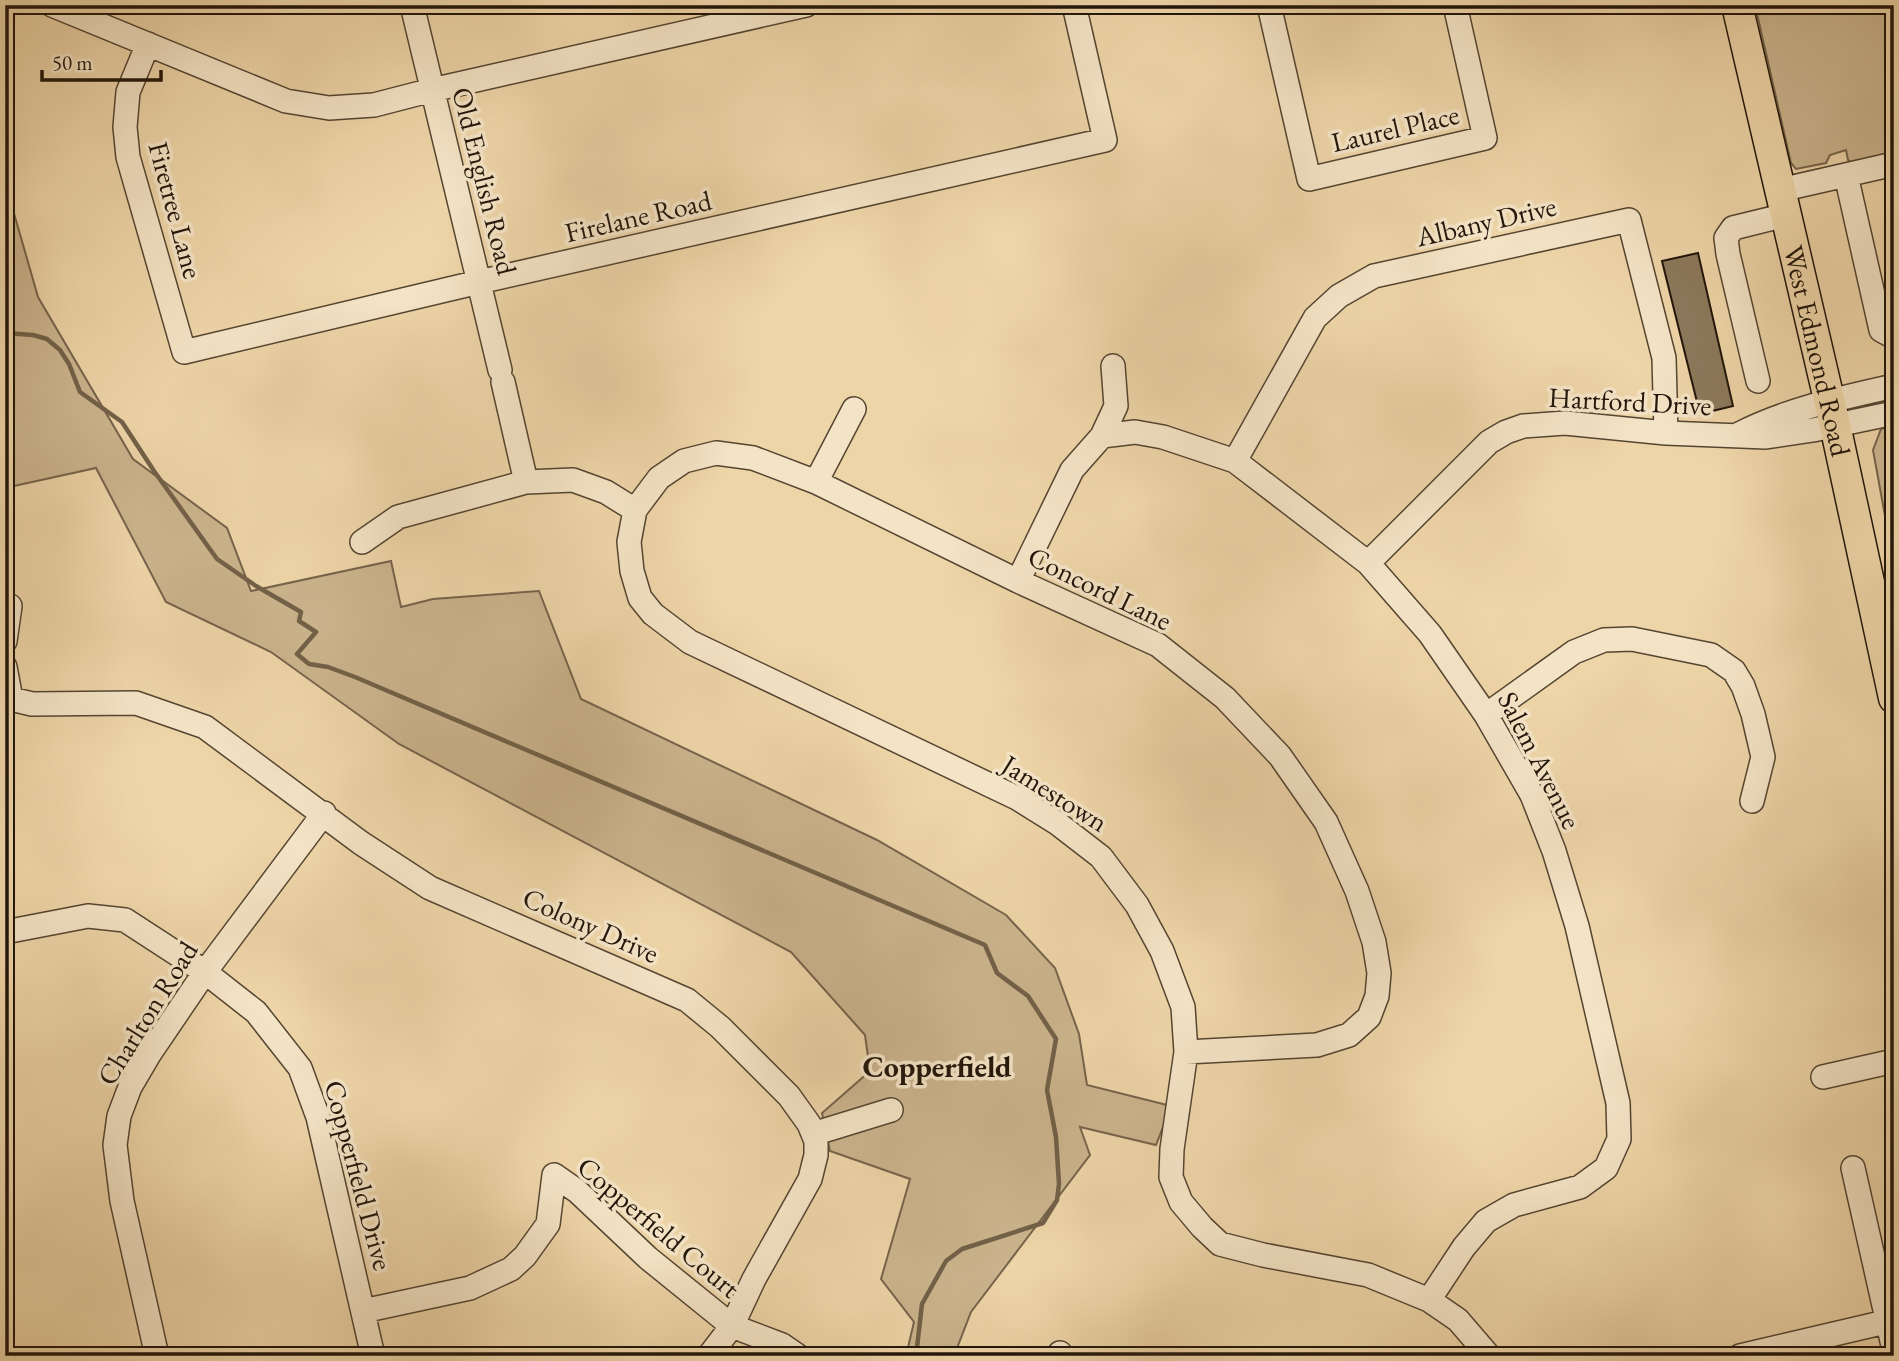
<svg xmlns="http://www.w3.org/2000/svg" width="1899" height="1361" font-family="'EB Garamond',serif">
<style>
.green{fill:#cbb48d;stroke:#76644c;stroke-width:2}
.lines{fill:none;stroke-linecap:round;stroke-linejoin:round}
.stream{stroke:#726148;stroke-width:4.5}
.building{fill:#8c795c;stroke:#21150a;stroke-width:2}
.minor-casing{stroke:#544532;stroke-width:26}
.major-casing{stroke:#21150a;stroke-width:33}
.minor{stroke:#f4e4c6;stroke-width:23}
.major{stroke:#eed5a8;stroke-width:30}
.labels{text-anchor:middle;stroke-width:7;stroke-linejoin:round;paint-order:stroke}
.street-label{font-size:28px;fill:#21150a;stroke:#f4e4c6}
.neighbourhood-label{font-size:30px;font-weight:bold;fill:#21150a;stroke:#f4e4c6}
</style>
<rect width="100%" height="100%" fill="#eed5a8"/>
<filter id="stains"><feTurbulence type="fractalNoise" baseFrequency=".00286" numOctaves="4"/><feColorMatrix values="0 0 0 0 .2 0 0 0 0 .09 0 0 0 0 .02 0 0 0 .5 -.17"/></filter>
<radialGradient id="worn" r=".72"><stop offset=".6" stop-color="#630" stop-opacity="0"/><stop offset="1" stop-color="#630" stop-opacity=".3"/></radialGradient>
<!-- green -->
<path class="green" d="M1755,5H1894V156L1854,165L1848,160L1846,150L1830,155L1826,163L1796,169L1791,163Z
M5,182L38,297L133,459L227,528L251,591L391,561L401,607L433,599L539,591L581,699L877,840L1006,915L1055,968L1079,1034L1087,1085L1171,1106L1156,1145L1080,1127L1090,1155L971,1312L954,1356H906L914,1322L881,1279L910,1179L830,1151L822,1113L870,1071L865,1035L791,952L399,744L271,652L166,602L96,468L5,488Z
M1894,425V585L1887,527L1873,450L1881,429Z"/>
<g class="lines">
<!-- stream -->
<path class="stream" d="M5,333L33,335L47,339L60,350L69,364L80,392L122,422L154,471L217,559L256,586L301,612L299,621L316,632L297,654L309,664L328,667L355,677L985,945L997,973L1028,996L1056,1039L1047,1090L1056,1137L1059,1184L1057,1200L1043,1223L962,1249L946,1261L922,1304L916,1356"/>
</g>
<!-- building -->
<path class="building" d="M1698,253L1733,406L1700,414L1662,261Z"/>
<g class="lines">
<defs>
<path id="minor" d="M52,5L286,101L329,108L374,105L432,90L806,5
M412,5L500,370
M1269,5L1309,179L1485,138L1455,5
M148,44L128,92L125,127L128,157L184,352L479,282L1105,140L1074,5
M1846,175L1881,330L1894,337
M1780,190L1894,164
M1758,381L1728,254L1726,238L1733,228L1786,215
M503,382L526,482
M1739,434C1788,409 1841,398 1894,386
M1102,436L1135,432L1163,437L1235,461L1368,563L1430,634L1486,715L1532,795L1554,851L1577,926L1618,1103L1619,1139L1606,1168L1580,1187L1514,1205L1486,1221L1464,1247L1429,1300
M1235,461L1315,318L1339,296L1374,276L1629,220L1664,358L1666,433
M816,482L854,409
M362,542L398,517L526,482L573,480L606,492L635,510
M1368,563L1489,442L1506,432L1523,426L1565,423L1666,433L1766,437L1813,430L1894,413
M1018,581L1072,470L1102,436L1116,406L1113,366
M5,641L10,606
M5,667L11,699L32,704L136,703L205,727L361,843L430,888L687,1000L720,1027L789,1096L809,1124L816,1141V1155L810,1179L754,1279L732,1326L709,1356
M1486,715L1574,652L1604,640L1632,639L1711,655L1734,671L1743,686L1753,714L1763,757L1752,801
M5,932L88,916L125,920L205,972L256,1012L300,1068L318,1117L373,1356
M1186,1052L1317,1045L1349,1035L1369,1017L1377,996L1379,973L1374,942L1357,891L1326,822L1280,756L1225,698L1158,645L1018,581L816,482L753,458L716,453L684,461L659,478L635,510L629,542L632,571L640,598L653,614L690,642L1017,798L1057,823L1101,857L1137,905L1162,951L1183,1007L1186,1052L1172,1149L1171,1177L1181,1202L1202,1227L1220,1244L1263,1255L1368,1275L1429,1300L1458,1320L1489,1356
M1823,1077L1894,1061
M813,1134L891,1110
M1853,1168L1894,1350
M363,1311L470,1288L511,1269L525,1256L548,1224L554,1175L577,1191L648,1258L732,1326L782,1345L798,1356
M157,1356L122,1201L115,1145L119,1116L130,1087L150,1053L205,972L324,813
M1059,1356L1060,1353
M1740,1356L1894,1320"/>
<g id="major">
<path id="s1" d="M1737,5L1835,425L1894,698"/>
</g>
</defs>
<!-- minor casing -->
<use href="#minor" class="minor-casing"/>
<!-- major casing -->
<use href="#major" class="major-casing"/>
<!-- minor -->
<use href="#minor" class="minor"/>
<!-- major -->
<use href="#major" class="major"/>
</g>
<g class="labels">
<!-- street labels -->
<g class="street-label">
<text transform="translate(1395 128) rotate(-13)" y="10">Laurel Place</text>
<text transform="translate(485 181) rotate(76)" y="10">Old English Road</text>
<text transform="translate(176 210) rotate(75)" y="10">Firetree Lane</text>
<text transform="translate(638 216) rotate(-13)" y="10">Firelane Road</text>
<text transform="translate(1486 221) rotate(-13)" y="10">Albany Drive</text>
<text dy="10" stroke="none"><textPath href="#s1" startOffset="355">West Edmond Road</textPath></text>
<text transform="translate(1630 401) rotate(3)" y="10">Hartford Drive</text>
<text transform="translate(1100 588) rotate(26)" y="10">Concord Lane</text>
<text transform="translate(1540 760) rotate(63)" y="10">Salem Avenue</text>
<text transform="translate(1055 793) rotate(32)" y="10">Jamestown</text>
<text transform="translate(591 925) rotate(24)" y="10">Colony Drive</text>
<text transform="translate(147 1013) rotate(-58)" y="10">Charlton Road</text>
<text transform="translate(359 1175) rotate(75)" y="10">Copperfield Drive</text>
<text transform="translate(659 1227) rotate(40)" y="10">Copperfield Court</text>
</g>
<!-- neighbourhood labels -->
<g class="neighbourhood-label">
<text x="937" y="1077">Copperfield</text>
</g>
</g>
<!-- margin -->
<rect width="1899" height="1361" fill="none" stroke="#eed5a8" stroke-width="28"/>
<rect x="7" y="7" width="1885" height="1347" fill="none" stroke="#21150a" stroke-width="3.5"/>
<rect x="14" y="14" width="1871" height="1333" fill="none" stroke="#21150a" stroke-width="2"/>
<!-- scale -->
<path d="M42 70v10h119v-10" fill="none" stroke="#21150a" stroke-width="3.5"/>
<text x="52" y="70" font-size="21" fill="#21150a" stroke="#f4e4c6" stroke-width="5" paint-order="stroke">50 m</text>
<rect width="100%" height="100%" filter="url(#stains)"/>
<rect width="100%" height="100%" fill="url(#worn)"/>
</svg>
